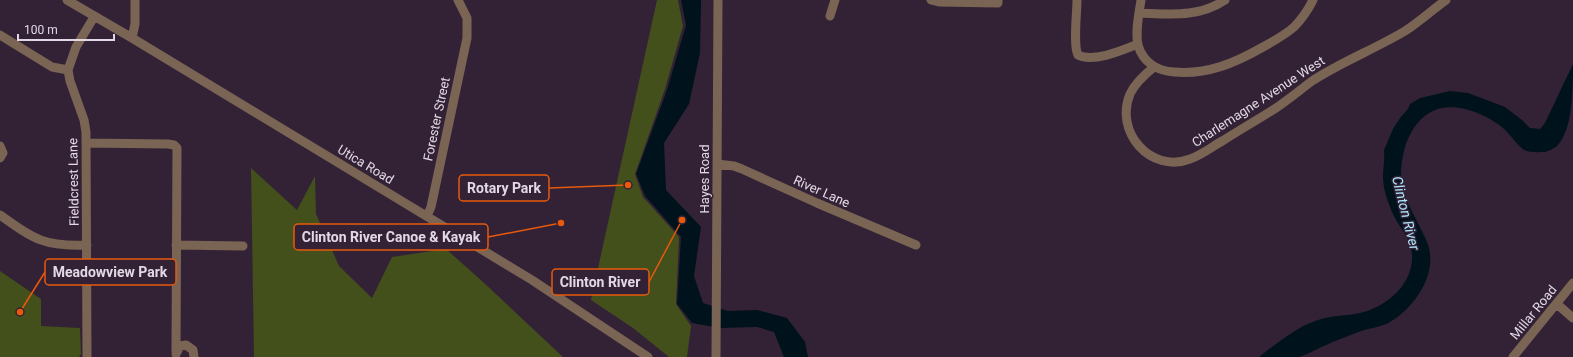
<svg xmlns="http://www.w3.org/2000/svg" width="1573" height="357" font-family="Roboto,sans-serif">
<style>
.green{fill:#43501b}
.water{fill:#00121b}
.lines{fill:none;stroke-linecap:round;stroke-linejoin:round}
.minor{stroke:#7a6454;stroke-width:9}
.labels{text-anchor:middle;stroke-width:3;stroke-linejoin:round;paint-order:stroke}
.street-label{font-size:13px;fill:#e3d8e5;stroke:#332236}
.water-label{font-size:14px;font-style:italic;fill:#ace7ff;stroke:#332236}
.leader{fill:none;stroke:#e8590c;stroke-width:1.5}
.callout-dot{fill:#e8590c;stroke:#332236;stroke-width:1.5}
.callout{fill:#332236;stroke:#e8590c;stroke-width:1.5}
.callout-label{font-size:14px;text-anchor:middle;font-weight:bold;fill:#e3d8e5}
</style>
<rect width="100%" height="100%" fill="#332236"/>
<!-- green -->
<path class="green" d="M657,0H678L683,26L665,89L635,174L643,197L679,237L676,304L691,326L687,357H669L633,328L591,300Z
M251,168L297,210L315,176L316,214L339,266L372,298L392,257L446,249L482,281L563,357H254Z
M0,271L41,299V326L80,328L81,354L79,357H0Z"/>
<!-- water -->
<path class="water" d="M681,0H701L700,53L689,104L664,143L666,190L701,227L694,276L703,303L728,311L757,310L787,318L805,342L808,357H784L774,332L757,327L720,328L692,323L677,304L681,237L645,196L636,174L667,90L686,25Z
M1573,64C1573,88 1573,132 1556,147C1552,149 1549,151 1545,152C1539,152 1530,153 1524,150C1516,144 1510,134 1503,128C1485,113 1451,99 1429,113C1417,120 1409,134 1405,147C1396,181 1403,195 1419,225C1422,232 1427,240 1429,248C1436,276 1414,308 1390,322C1382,327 1370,328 1361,331C1349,336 1336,340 1324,346C1316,349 1307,355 1299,357C1288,357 1271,357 1259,357C1276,344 1298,326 1318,320C1332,315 1347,316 1360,313C1388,306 1414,283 1412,254C1411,238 1398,226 1392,212C1388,202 1383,189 1383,177C1383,168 1385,159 1384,150L1393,129L1400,118L1408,109L1410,104L1420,98L1450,91L1468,93L1505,107L1522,120L1530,128L1540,129L1545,123Z"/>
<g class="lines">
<!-- minor -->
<path class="minor" d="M67,0L132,38L532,280L648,357
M931,0L939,2L998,3V0
M1077,0C1077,12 1073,46 1078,55C1093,63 1123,50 1138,44
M1141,0C1139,14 1135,31 1138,45C1143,63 1158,71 1174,72C1207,75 1235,63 1263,47C1274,41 1285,35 1294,27C1302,19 1308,10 1313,0
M1139,13C1170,14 1198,18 1225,0
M830,16L835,0
M0,35L52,67L68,70
M132,38L135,24V0
M1154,67C1144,75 1135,83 1130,94C1114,132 1151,174 1190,159C1202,155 1213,146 1224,140C1241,129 1259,119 1276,108C1288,100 1300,90 1312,81C1341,62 1375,49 1405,31C1419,22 1432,10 1446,0
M86,143L168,144L174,145L177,148L176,351
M0,146L3,153L0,158
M717,164L734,166L742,169L817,203L916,245
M0,215C34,239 44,247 87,245
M427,216L431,207L467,38V18L458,0
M176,245L243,246
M1557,304L1573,318
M176,354L180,346L186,345L193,350L194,357
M87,357L86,132L84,120L70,81L68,70L76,47L94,17
M716,357L718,0
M1513,357L1573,283"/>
</g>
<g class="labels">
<!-- street labels -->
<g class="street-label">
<text transform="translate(1258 101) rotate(-33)" y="5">Charlemagne Avenue West</text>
<text transform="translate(436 119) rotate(-78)" y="5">Forester Street</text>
<text transform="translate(366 164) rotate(31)" y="5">Utica Road</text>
<text transform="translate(704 179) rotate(-90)" y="5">Hayes Road</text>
<text transform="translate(73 182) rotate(-91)" y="5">Fieldcrest Lane</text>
<text transform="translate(822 191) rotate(24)" y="5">River Lane</text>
<text transform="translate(1533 312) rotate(-51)" y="5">Millar Road</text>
</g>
<!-- water labels -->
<g class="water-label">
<text transform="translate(1406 213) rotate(76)" y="5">Clinton River</text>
</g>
</g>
<!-- callouts -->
<path class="leader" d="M628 185L549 188M561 223L488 237M20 312L45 272M682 220L649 282"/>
<g class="callout-dot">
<circle cx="628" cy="185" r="4"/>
<circle cx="561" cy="223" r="4"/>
<circle cx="20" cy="312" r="4"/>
<circle cx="682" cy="220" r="4"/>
</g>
<g class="callout">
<rect x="459" y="175" width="90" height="26" rx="4"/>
<rect x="294" y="224" width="194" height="26" rx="4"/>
<rect x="45" y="259" width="131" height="26" rx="4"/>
<rect x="552" y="269" width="97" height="26" rx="4"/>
</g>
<g class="callout-label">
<text x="504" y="193">Rotary Park</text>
<text x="391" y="242">Clinton River Canoe &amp; Kayak</text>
<text x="110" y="277">Meadowview Park</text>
<text x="600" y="287">Clinton River</text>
</g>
<!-- scale -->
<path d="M18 34v6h96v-6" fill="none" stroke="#e3d8e5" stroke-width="2"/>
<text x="24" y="34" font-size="12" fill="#e3d8e5" stroke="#332236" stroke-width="3" paint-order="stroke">100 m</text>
</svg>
